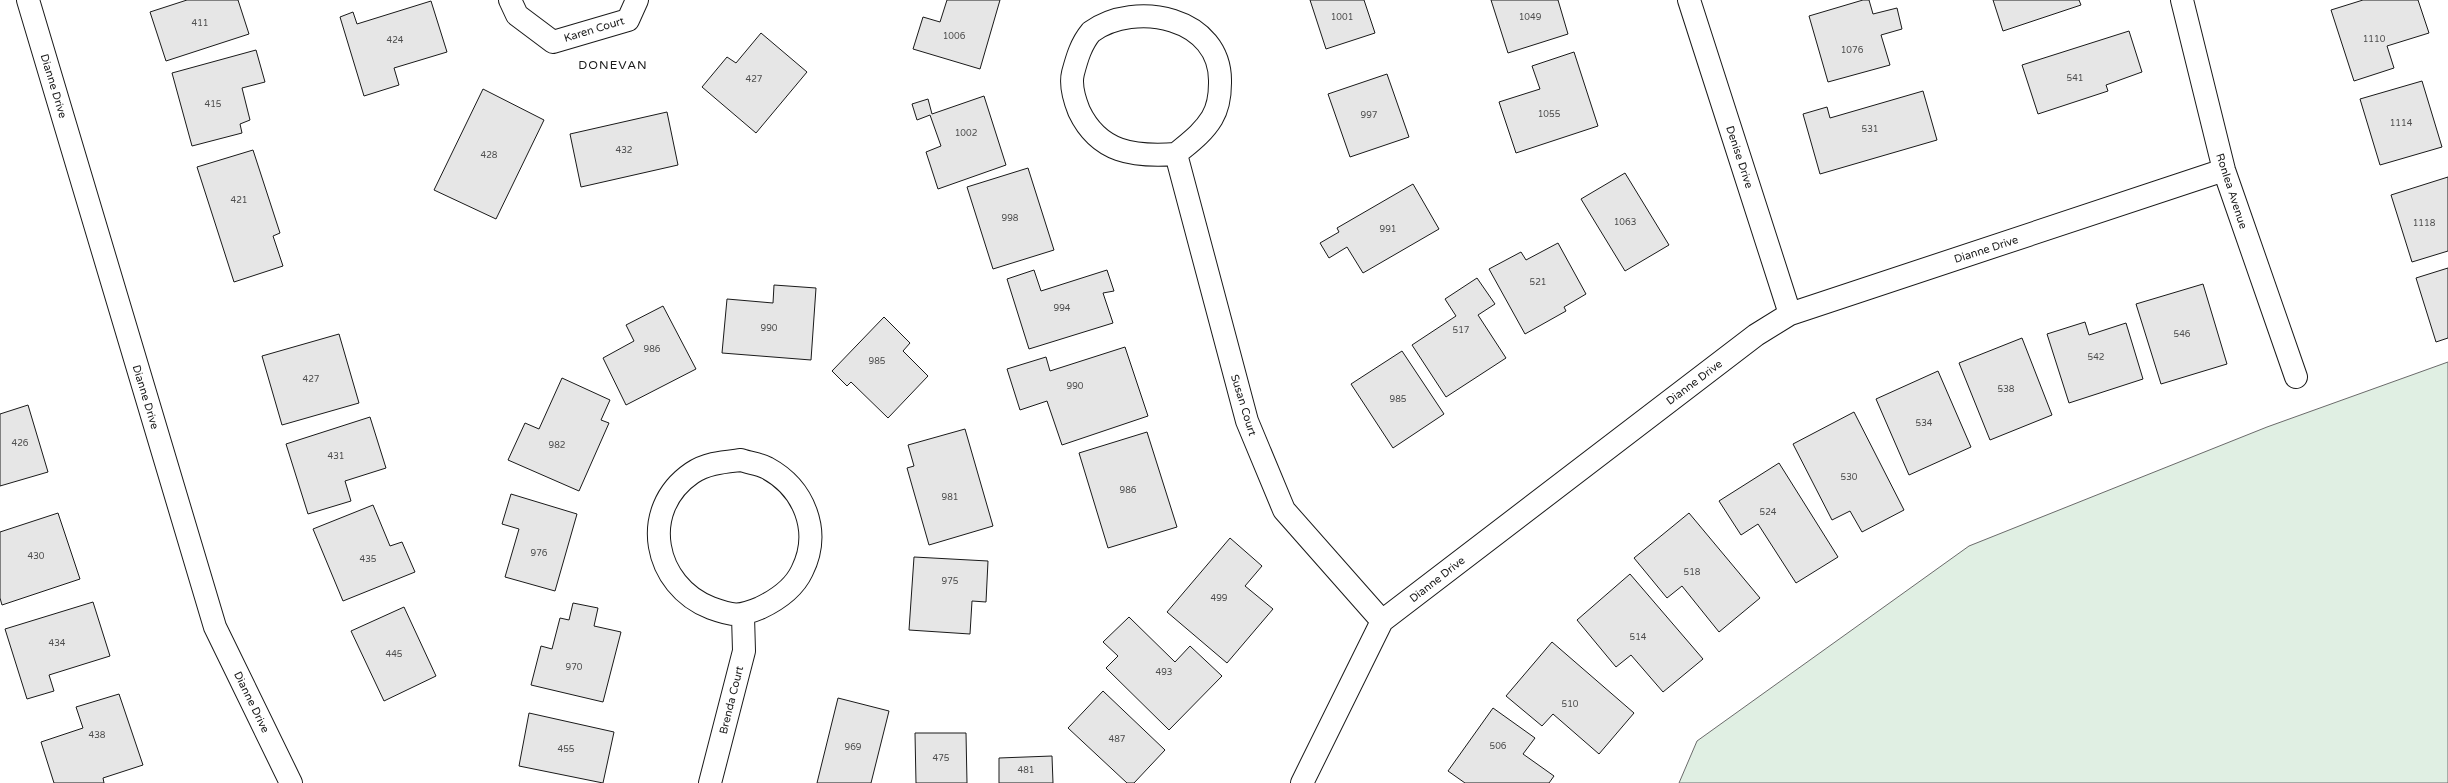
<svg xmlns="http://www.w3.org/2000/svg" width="2448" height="783" font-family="'Varela Round',sans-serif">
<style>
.green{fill:#e0efe3;stroke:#6a6a6a}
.building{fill:#e6e6e6;stroke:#1a1a1a}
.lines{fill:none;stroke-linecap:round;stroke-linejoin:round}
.street-casing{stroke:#1a1a1a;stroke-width:24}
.street{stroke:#fff;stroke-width:22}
.labels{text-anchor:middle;stroke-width:3;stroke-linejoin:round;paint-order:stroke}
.number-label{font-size:9px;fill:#4d4d4d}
.street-label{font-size:11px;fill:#1a1a1a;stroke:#fff}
.neighbourhood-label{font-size:12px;letter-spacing:1px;fill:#1a1a1a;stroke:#fff}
</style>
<rect width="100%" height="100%" fill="#fff"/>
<!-- green -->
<path class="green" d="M2448,362V783H1679L1697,741L1969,546L2267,427Z"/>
<!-- building -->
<path class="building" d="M187,0H238L249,34L166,61L150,12Z
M947,0H1000L980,69L913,49L923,17L940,22Z
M1310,0H1364L1375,33L1326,49Z
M1491,0H1558L1568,34L1508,53Z
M1863,0H1869L1873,14L1897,8L1902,29L1881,35L1890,65L1828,82L1809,16Z
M1993,0H2079L2081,5L2003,31Z
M2363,0H2418L2429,33L2387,46L2394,68L2354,81L2331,10Z
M431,1L447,52L394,68L399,85L364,96L340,17L353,12L357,24Z
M2129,31L2142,72L2106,85L2108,91L2038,114L2022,65Z
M761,33L807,72L756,133L702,87L727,57L736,63Z
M256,50L265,82L242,88L250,120L240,124L242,133L192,146L172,73Z
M1574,52L1598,126L1516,153L1499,102L1540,89L1532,66Z
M1387,74L1409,137L1350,157L1328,94Z
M2422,81L2442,147L2380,165L2360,99Z
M483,89L544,120L496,219L434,190Z
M1923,91L1937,140L1820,174L1803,114L1827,107L1830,118Z
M984,96L1006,165L938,189L926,152L941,146L930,115L917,120L912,104L928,99L932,114Z
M667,112L678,165L581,187L570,134Z
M253,150L280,233L273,236L283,266L234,282L197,167Z
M1028,168L1054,250L993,269L967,187Z
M1625,173L1669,245L1625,271L1581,199Z
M2448,177V251L2412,262L2391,195Z
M1413,184L1439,229L1363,273L1347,247L1329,258L1320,243L1339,232L1337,228Z
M1558,243L1586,294L1564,307L1566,311L1525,334L1489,269L1521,252L1526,260Z
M2448,268V338L2436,342L2416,278Z
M1034,270L1041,291L1107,270L1114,291L1103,293L1113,323L1029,349L1007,279Z
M1477,278L1495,304L1478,315L1506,358L1446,397L1412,345L1456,316L1445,299Z
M2203,284L2227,364L2161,384L2136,304Z
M774,285L816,288L811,360L722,353L727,299L773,303Z
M663,306L696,369L626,405L603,358L634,341L626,325Z
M884,317L910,343L903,351L928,376L888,418L851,382L847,386L832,371Z
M2085,322L2089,335L2126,323L2143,379L2069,403L2047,334Z
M339,334L359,403L282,425L262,356Z
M2022,338L2052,415L1990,440L1959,363Z
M1125,347L1148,416L1062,445L1047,401L1020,410L1007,369L1046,357L1050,371Z
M1402,351L1444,414L1393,448L1351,384Z
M1938,371L1971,447L1909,475L1876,399Z
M562,378L610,400L601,420L609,423L579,491L508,460L525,423L539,429Z
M28,405L48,472L0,486V414Z
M1854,412L1904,510L1862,532L1850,511L1832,520L1793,444Z
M370,417L386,468L345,481L351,501L308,514L286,444Z
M965,429L993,526L929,545L907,468L914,466L908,445Z
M1147,432L1177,527L1108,548L1079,453Z
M1779,463L1838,557L1796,583L1758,524L1741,535L1719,501Z
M511,494L577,514L555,591L505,577L519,529L502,524Z
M373,505L390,546L402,542L415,572L343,601L313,529Z
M58,513L80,579L2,605L0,598V532Z
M1689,513L1760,598L1719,632L1682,586L1667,598L1634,558Z
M1230,538L1262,566L1245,586L1273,609L1227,663L1167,612Z
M914,557L988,561L986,602L972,601L970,634L909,630Z
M1630,574L1703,659L1663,692L1631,655L1616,667L1577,620Z
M93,602L110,656L49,675L54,691L27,699L5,629Z
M573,603L598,608L594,626L621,632L603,702L531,685L541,646L552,649L560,618L569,620Z
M404,607L436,676L384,701L351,631Z
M1129,617L1175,662L1190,646L1222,676L1169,730L1106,668L1118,656L1103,642Z
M1552,642L1634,713L1599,754L1553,714L1542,726L1506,696Z
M1103,691L1165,750L1134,783H1127L1068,728Z
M119,694L143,765L103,778L104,783H54L41,742L83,728L76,707Z
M838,698L889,711L871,783H817Z
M1493,708L1535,738L1523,754L1554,776L1549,783H1465L1448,771Z
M529,713L614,732L603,783L519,766Z
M915,733H966L967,783H916Z
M1052,756L1053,783H999V758Z"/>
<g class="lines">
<defs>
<path id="street" d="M28,0L215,627L291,783
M510,0L517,15L553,42L628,20L637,0
M1689,0L1790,314
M2182,0L2224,170L2296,377
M1176,154C1134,157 1099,153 1079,111C1075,101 1070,85 1073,73C1077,58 1081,44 1091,32C1135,0 1222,17 1220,83C1220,95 1218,108 1212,118C1203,133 1189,143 1176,154L1247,421L1284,510L1382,621
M741,460C749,463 760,464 767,468C804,488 822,531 802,571C794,588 777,600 760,608C739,617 733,616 711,608C654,586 638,510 692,473C707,463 724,462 741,460Z
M710,783L744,651L743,616
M1302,783L1382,621L1756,335L1790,314L2224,170"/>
</defs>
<!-- street casing -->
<use href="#street" class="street-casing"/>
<!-- street -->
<use href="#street" class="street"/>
</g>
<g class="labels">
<!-- number labels -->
<g class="number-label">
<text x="1342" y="20">1001</text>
<text x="1530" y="20">1049</text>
<text x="200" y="26">411</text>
<text x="954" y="39">1006</text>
<text x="2374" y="42">1110</text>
<text x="395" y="43">424</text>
<text x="1852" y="53">1076</text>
<text x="2075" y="81">541</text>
<text x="754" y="82">427</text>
<text x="213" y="107">415</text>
<text x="1549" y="117">1055</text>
<text x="1369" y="118">997</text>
<text x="2401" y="126">1114</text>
<text x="1870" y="132">531</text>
<text x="966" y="136">1002</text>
<text x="624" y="153">432</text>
<text x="489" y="158">428</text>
<text x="239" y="203">421</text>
<text x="1010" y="221">998</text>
<text x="1625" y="225">1063</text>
<text x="2424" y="226">1118</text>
<text x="1388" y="232">991</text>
<text x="1538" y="285">521</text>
<text x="1062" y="311">994</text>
<text x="769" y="331">990</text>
<text x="1461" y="333">517</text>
<text x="2182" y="337">546</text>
<text x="652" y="352">986</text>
<text x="2096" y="360">542</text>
<text x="877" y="364">985</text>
<text x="311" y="382">427</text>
<text x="1075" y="389">990</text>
<text x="2006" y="392">538</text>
<text x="1398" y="402">985</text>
<text x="1924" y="426">534</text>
<text x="20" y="446">426</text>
<text x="557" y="448">982</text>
<text x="336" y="459">431</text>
<text x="1849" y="480">530</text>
<text x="1128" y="493">986</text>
<text x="950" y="500">981</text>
<text x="1768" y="515">524</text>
<text x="539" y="556">976</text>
<text x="36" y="559">430</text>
<text x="368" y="562">435</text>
<text x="1692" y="575">518</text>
<text x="950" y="584">975</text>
<text x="1219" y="601">499</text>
<text x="1638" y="640">514</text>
<text x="57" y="646">434</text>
<text x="394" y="657">445</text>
<text x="574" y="670">970</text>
<text x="1164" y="675">493</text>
<text x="1570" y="707">510</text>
<text x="97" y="738">438</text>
<text x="1117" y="742">487</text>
<text x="1498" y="749">506</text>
<text x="853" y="750">969</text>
<text x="566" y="752">455</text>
<text x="941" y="761">475</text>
<text x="1026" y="773">481</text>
</g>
<!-- street labels -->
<g class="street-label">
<text transform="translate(594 29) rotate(-17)" y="4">Karen Court</text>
<text transform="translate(54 86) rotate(73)" y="4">Dianne Drive</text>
<text transform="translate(1740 157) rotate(72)" y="4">Denise Drive</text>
<text transform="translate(2232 191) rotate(72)" y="4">Ronlea Avenue</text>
<text transform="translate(1986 249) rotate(-18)" y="4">Dianne Drive</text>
<text transform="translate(1694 382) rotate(-37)" y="4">Dianne Drive</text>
<text transform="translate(146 397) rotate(73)" y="4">Dianne Drive</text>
<text transform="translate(1244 405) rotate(73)" y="4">Susan Court</text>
<text transform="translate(1437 579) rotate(-38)" y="4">Dianne Drive</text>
<text transform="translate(731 700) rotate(-76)" y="4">Brenda Court</text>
<text transform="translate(252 702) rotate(64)" y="4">Dianne Drive</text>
</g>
<!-- neighbourhood labels -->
<g class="neighbourhood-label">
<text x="613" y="69">DONEVAN</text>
</g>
</g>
</svg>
